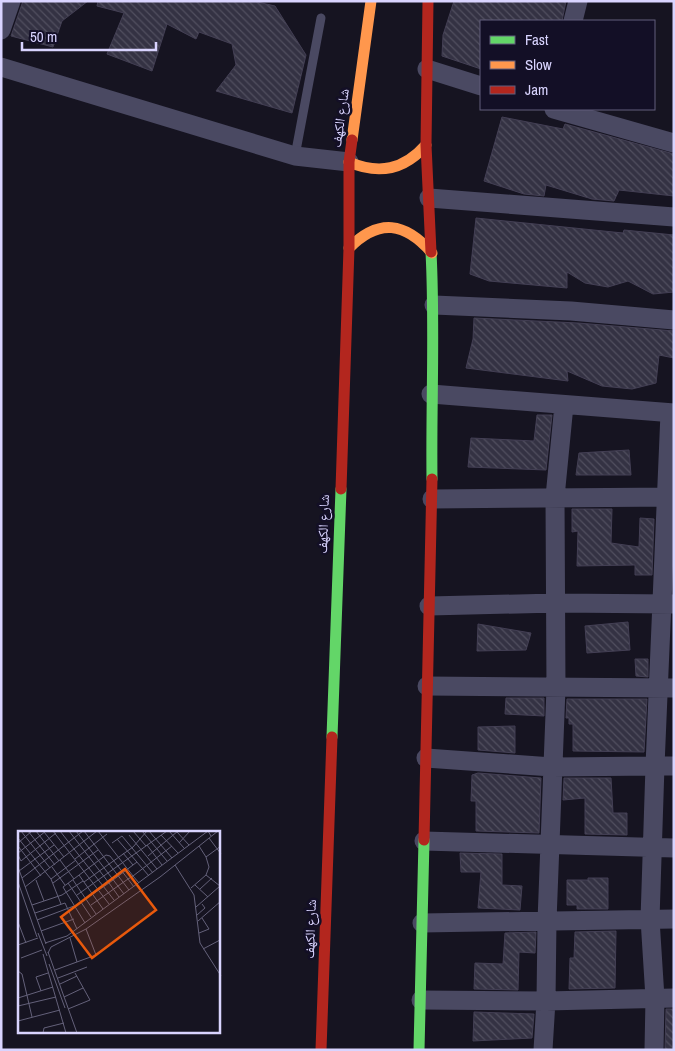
<svg xmlns="http://www.w3.org/2000/svg" width="675" height="1051" font-family="'Archivo Narrow','Noto Naskh Arabic',sans-serif">
<style>
.building{fill:url(#building-back-hatch);stroke:#433f54}
.lines{fill:none;stroke-linecap:round;stroke-linejoin:round}
.lane{stroke:#4a4962;stroke-width:9}
.street{stroke:#4a4962;stroke-width:19}
.fast{stroke:#63d668;stroke-width:11}
.slow{stroke:#ff974d;stroke-width:11}
.jam{stroke:#b3261e;stroke-width:11}
.labels{text-anchor:middle;stroke-width:5;stroke-linejoin:round;paint-order:stroke}
.street-label{font-size:14px;fill:#d9d4ff;stroke:#130f26}
.inset-road{fill:none;stroke:#64617a;stroke-width:1}
.view{fill:#e8590c;fill-opacity:0.15;stroke:#e8590c;stroke-width:2.5}
.inset-edge{fill:none;stroke:#d9d4ff;stroke-width:2.5}
</style>
<defs>
<pattern id="building-back-hatch" width="6" height="6" patternUnits="userSpaceOnUse" patternTransform="scale(1.25)"><rect width="6" height="6" fill="#343243"/><path d="M-1 5l2 2M0 0l6 6M5-1l2 2" fill="none" stroke="#514f5f"/></pattern>
</defs>
<rect width="100%" height="100%" fill="#161421"/>
<!-- building -->
<path class="building" d="M23,1H88L62,21L53,47L11,36Z
M98,1H253L275,6L306,55L292,113L216,91L236,65L232,44L199,32L196,39L167,24L152,71L107,54L124,13L97,6Z
M454,1H566L562,21H481V69L442,56L443,35Z
M502,117L563,129L565,124L674,154V196L619,190L614,201L592,199L546,185L544,196L524,194L484,181Z
M476,218L623,233L624,230L674,235V292L653,294L628,281L608,287L585,283L567,272V288L489,281L470,274Z
M474,318L578,323L674,331V358L659,355L656,383L632,389L602,386L567,371L568,381L466,368L473,339Z
M537,415H552L546,470L468,467L471,438L534,441Z
M629,450L631,475H576L579,453Z
M572,509H612L611,543L639,547L640,518L654,519L652,575H635V565L577,566L578,531L572,532Z
M628,622L630,650L587,653L585,626Z
M478,624L531,633L526,650L477,651Z
M635,659H648V677L636,676Z
M506,698H544V716L505,714Z
M567,699H647L644,752L573,751V724H569V718H566Z
M515,726V753L478,750V727Z
M478,773L541,778L539,833L476,831V801H471L472,775Z
M564,778H611L613,813H627V835L585,834V798L563,800Z
M460,853L502,854V885L522,886L520,910L478,908L481,872H461Z
M588,878H608V909H577V905H567V880H588Z
M616,931L615,988L569,989L570,958H574L575,932Z
M536,932L535,953L519,952L518,990L474,989L475,963L503,964L505,933Z
M666,1009H674V1050H665Z
M474,1012L534,1014L532,1038L473,1041Z"/>
<g class="lines">
<!-- lane -->
<path class="lane" d="M295,156L321,18"/>
<!-- street -->
<path class="street" d="M573,21L578,1
M1,30L11,1
M1,67L295,156L349,162
M427,69L481,86
M554,109L674,143
M429,198L674,217
M434,305L571,311L674,320
M431,394L674,413
M670,413L655,766H674
M432,499L674,497
M429,606L556,603L674,604
M427,686L674,688
M426,758L552,767L655,766L650,919L655,998L654,1050
M424,841L674,848
M422,923L674,919
M421,1000L546,1001L547,921L556,688L555,497L564,405
M543,1050L546,1001L674,998"/>
<!-- fast -->
<path class="fast" d="M431,252C435,328 431,403 432,479
M332,737L341,489
M419,1050L424,840"/>
<!-- slow -->
<path class="slow" d="M352,140L371,1
M349,162C379,175 404,170 426,145
M349,248C379,218 405,222 432,253"/>
<!-- jam -->
<path class="jam" d="M428,1L426,145L431,252
M341,489L349,248V162L352,140
M424,840L432,479
M321,1050L332,737"/>
</g>
<g class="labels">
<!-- street labels -->
<g class="street-label">
<text transform="translate(340 118) rotate(-82)" y="5">شارع الكهف</text>
<text transform="translate(323 524) rotate(-88)" y="5">شارع الكهف</text>
<text transform="translate(310 929) rotate(-88)" y="5">شارع الكهف</text>
</g>
</g>
<!-- overview -->
<g transform="translate(18 831)">
<rect width="202" height="202" fill="#161421"/>
<path class="inset-road" d="M3,0L32,37M10,0L37,34M18,0L41,30M35,0L91,73M42,0L96,69M51,0L91,52L69,67M58,0L106,63M66,0L111,59M115,0L128,15M124,0L149,30M131,0L154,27M151,0L166,17M26,1L46,26M159,1L171,14M111,4L139,38M143,4L160,22M0,7L33,48L43,73M191,7L203,23M99,8L131,45M0,12L14,0M94,12L104,5L135,42M161,12L172,0M129,14L144,34M0,15L23,45M181,15L188,26L203,15M0,22L28,0M105,22L115,34M0,24L3,30L38,2M130,25L160,0M188,26L191,36L188,44M57,28L89,3M42,29L56,48M157,34L176,64L182,112L203,145M0,36L28,113M34,36L47,54M1,40L36,14M61,44L85,78M4,47L65,0M33,48L58,29M18,49L26,70M55,49L78,83M0,51L19,106M66,51L115,16L129,0M35,52L80,19M50,52L73,86M121,52L115,45L154,15M177,54L190,66M7,56L79,0M173,57L188,44L202,55M182,58L194,47M59,64L149,0M101,66L91,52L119,31M14,74L44,64L65,50M73,74L110,48L116,56M178,76L202,55M17,82L47,72L59,98M179,84L187,77L184,73M19,89L56,75M180,90L203,70M0,91L8,112M67,92L45,56L88,24L92,25L110,48L115,45L80,0M23,100L56,88M20,102L29,125M181,102L191,98L184,87M52,107L59,131M27,112L49,105L190,0L193,5M0,114L20,107M185,118L202,109M30,121L59,202M30,122L33,116L68,98L142,46L200,0M25,123L48,202M3,127L24,119M31,133L47,177M37,139L78,124L68,98M0,140L4,143L14,186M40,147L69,136M42,153L59,145M23,160L18,146L30,142M46,166L65,157M0,167L35,156M0,175L38,166M50,178L72,169L57,142M0,190L42,179M25,202L26,197L46,192"/>
<path class="view" d="M107,38L138,79L74,127L43,86Z"/>
<rect width="202" height="202" class="inset-edge"/>
</g>
<!-- border -->
<rect width="675" height="1051" fill="none" stroke="#d9d4ff" stroke-width="5"/>
<!-- legend -->
<rect x="480" y="20" width="175" height="90" fill="#130f26" stroke="#625e7d"/>
<rect x="490" y="36" width="25" height="8" fill="#63d668" stroke="#625e7d"/>
<text x="525" y="45" font-size="15" fill="#d9d4ff">Fast</text>
<rect x="490" y="61" width="25" height="8" fill="#ff974d" stroke="#625e7d"/>
<text x="525" y="70" font-size="15" fill="#d9d4ff">Slow</text>
<rect x="490" y="86" width="25" height="8" fill="#b3261e" stroke="#625e7d"/>
<text x="525" y="95" font-size="15" fill="#d9d4ff">Jam</text>
<!-- scale -->
<path d="M22 42v8h134v-8" fill="none" stroke="#d9d4ff" stroke-width="2.5"/>
<text x="30" y="42" font-size="15" fill="#d9d4ff" stroke="#130f26" stroke-width="4" paint-order="stroke">50 m</text>
</svg>
